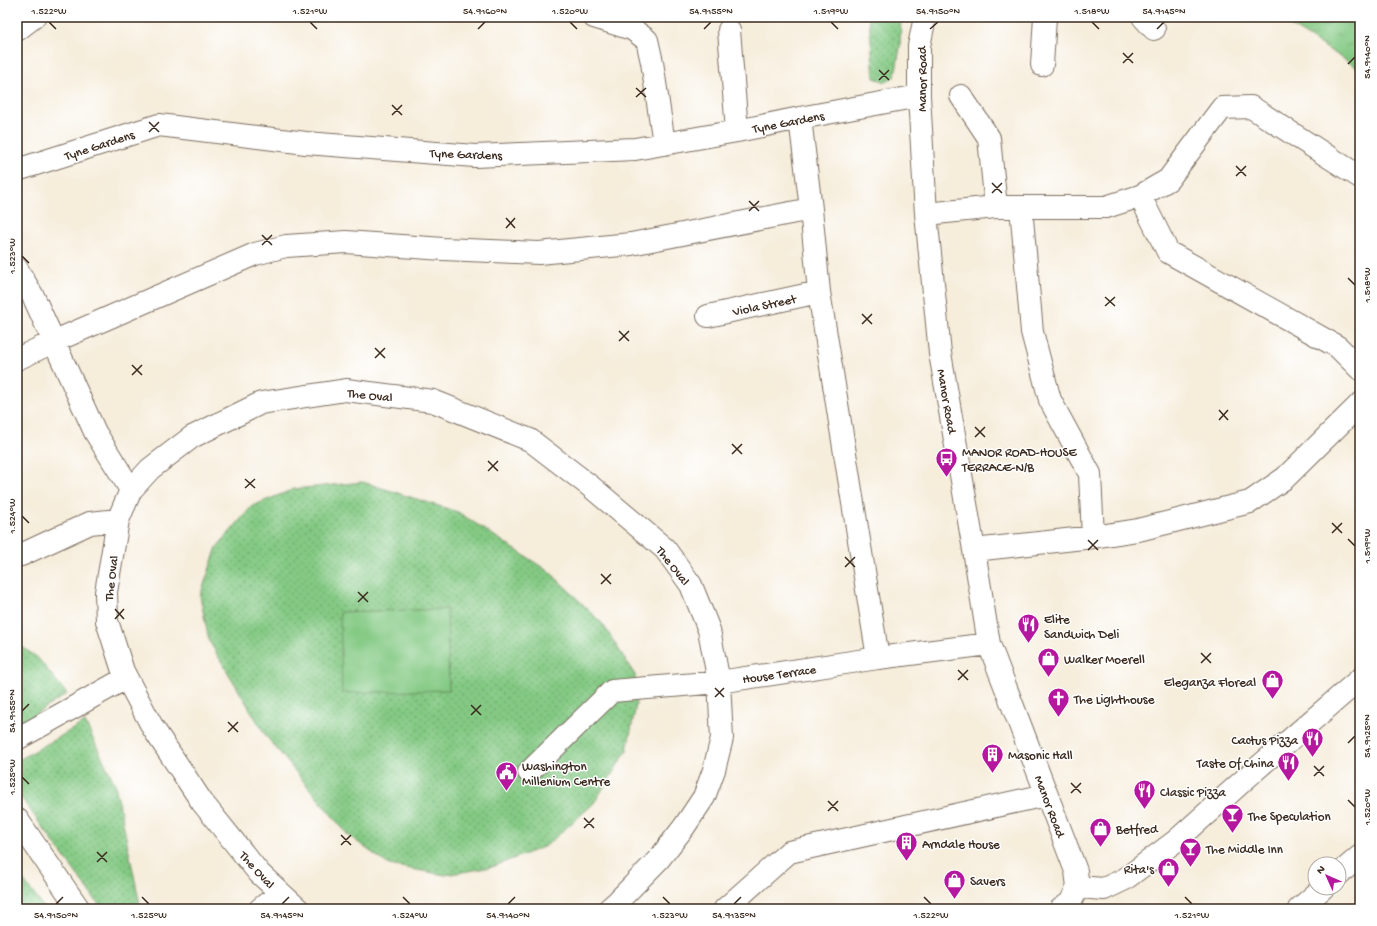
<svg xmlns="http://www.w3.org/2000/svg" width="1377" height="926" font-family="'Gochi Hand',sans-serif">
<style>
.grass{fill:url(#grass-dots);stroke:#5f7a50}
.park{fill:url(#park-tufts);stroke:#5f7a50}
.garden{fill:#83c983;stroke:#5f7a50}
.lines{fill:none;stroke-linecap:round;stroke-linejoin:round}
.minor-casing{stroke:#7c6e60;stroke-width:24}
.minor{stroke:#fff;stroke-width:22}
.ticks{fill:none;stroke:#3b2a1e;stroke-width:1.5}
.labels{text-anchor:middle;stroke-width:3;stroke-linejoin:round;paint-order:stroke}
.street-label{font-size:13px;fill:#3b2a1e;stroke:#fff}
.poi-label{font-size:13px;fill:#3b2a1e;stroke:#fff;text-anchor:start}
.neatline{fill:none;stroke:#3b2a1e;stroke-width:1.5}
.ticks-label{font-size:10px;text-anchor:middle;fill:#3b2a1e}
</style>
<defs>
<pattern id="grass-dots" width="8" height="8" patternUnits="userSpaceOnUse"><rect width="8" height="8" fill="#83c983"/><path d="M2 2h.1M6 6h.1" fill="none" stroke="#6ca36b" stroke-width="1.8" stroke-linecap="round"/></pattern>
<pattern id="park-tufts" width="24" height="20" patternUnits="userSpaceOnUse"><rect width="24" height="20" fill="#83c983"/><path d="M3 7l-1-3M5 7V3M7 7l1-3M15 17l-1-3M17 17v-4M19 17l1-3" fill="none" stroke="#6ca36b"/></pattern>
</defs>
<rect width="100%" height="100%" fill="#fff"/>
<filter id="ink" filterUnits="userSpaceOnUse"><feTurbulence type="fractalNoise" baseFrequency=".025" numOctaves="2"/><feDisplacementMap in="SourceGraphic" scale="8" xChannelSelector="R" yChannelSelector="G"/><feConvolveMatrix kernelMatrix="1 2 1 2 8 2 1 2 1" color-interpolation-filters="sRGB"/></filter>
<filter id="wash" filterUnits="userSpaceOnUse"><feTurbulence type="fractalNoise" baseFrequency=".012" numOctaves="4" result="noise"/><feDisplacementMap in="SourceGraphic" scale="16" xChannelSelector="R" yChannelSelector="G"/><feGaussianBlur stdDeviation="0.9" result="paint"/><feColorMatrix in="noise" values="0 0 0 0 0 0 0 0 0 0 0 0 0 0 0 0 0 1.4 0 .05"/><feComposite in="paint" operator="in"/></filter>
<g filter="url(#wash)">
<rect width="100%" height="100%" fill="#f6eddb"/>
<!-- grass -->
<path class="grass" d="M869,17H901L900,48L895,76L886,82L874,78Z
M363,482L458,512L551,573L602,623L635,675L636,705L627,750L594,803L546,846L492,867L445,875L389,865L348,835L266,736L209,641L200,596L217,547L252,506L294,489Z
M17,643L38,658L67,694L17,726Z
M85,722L115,784L141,909H102L17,792V761Z
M17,872L45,909H17Z"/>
<!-- park -->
<path class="park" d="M1276,17H1360V69Z"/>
<!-- garden -->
<path class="garden" d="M447,609L449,690L342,693L340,612Z"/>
</g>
<g filter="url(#ink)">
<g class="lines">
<defs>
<path id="minor" d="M594,17L632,29L647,40L652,62L664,144
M925,17L919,46V96L926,214L940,353L974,550L989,644L1076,871L1078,887
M1143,17L1154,29
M17,30L34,17
M729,30L737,131
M1042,65L1045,17
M961,96L989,138L996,207
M800,118L811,209L819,292L878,658
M17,170L159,125L306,143L475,156L635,149L737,131L800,118L919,96
M1140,196L1168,252L1338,347L1360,369
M1021,207L1032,332L1050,400L1090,474L1093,537
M926,214L996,207H1106L1140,196L1168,180L1222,108L1251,107L1360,177
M17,269L34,298L95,432L131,490
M708,316L819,292
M17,359L55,341L255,254L286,246L346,242L443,249L539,253L631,244L811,209
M974,550L1093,537L1138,530L1250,502L1285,478L1360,404
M17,555H21L90,523L118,520
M17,739L126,678
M529,772L612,691L719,682L878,658L989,644
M17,819L79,909
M1339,874L1360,856
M1078,887L1104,889L1125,879L1177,840L1254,771L1360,679
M260,909L280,893
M298,909L259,873L202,802L153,728L123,671L107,621L106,592L118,520L131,490L150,469L192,437L261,403L346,390L433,401L530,440L590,486L665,549L691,585L709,630L719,682L722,738L714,770L704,797L684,827L659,859L617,902L609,909
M725,909L789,852L1046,795
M1061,909L1070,903L1078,887
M1299,909L1323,888"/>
</defs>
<!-- minor casing -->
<use href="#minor" class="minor-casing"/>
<!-- minor -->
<use href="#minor" class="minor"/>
</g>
</g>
<!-- ticks -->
<path class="ticks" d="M49,22L56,29M310,22L317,29M570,22L577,29M831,22L838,29M1092,22L1099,29M478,29L485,22M704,29L711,22M930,29L938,22M1157,29L1164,22M1123,53L1133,63M1123,63L1133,53M1348,64L1355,57M879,70L889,80M879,80L889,70M636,88L646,97M636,97L646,88M392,105L402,115M392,115L402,105M149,122L159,132M149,132L159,122M1236,166L1246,176M1236,176L1246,166M992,183L1002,193M992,193L1002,183M749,201L759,211M749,211L759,201M506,218L515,228M506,228L515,218M262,235L272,245M262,245L272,235M22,256L29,263M1348,278L1355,285M1105,297L1115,306M1105,306L1115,297M862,314L872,324M862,324L872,314M619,331L629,341M619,341L629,331M375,348L385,358M375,358L385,348M132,365L142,375M132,375L142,365M1219,410L1228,420M1219,420L1228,410M975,427L985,437M975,437L985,427M732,444L742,454M732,454L742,444M488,461L498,471M488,471L498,461M245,479L255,488M245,488L255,479M22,516L29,523M1332,523L1342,533M1332,533L1342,523M1348,539L1355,546M1088,540L1098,550M1088,550L1098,540M845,557L855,567M845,567L855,557M601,574L611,584M601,584L611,574M358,592L368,602M358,602L368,592M115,609L124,619M115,619L124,609M1201,653L1211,663M1201,663L1211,653M958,670L968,680M958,680L968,670M715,688L724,697M715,697L724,688M471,705L481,715M22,711L29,704M471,715L481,705M228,722L238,732M228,732L238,722M1348,743L1355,736M1314,766L1324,776M1314,776L1324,766M22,777L29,784M1071,783L1081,793M1071,793L1081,783M1348,800L1355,807M828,801L838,811M828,811L838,801M584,818L594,828M584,828L594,818M341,835L351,845M341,845L351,835M97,852L107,862M97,862L107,852M142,897L149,904M403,897L410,904M663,897L670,904M924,897L931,904M1185,897L1192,904M56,904L63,897M282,904L289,897M508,904L515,897M734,904L741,897"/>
<!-- icons -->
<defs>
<symbol id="bus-pin" viewBox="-11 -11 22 30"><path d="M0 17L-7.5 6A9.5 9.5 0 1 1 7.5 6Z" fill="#b5179e" stroke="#fff"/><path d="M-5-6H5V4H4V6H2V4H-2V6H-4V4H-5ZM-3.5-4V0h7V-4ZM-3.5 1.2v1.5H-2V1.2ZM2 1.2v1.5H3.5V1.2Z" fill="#fff"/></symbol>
<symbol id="restaurant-pin" viewBox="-11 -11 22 30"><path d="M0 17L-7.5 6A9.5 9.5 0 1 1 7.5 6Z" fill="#b5179e" stroke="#fff"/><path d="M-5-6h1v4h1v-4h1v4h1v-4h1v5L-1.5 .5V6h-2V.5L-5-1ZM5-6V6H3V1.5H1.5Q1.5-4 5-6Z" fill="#fff"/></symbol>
<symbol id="shop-pin" viewBox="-11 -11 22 30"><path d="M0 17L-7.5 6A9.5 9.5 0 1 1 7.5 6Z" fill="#b5179e" stroke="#fff"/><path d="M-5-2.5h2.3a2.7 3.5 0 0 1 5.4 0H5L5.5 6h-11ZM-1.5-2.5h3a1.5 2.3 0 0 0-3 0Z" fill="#fff"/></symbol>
<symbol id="church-pin" viewBox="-11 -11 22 30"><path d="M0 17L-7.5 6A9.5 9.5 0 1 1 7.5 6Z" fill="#b5179e" stroke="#fff"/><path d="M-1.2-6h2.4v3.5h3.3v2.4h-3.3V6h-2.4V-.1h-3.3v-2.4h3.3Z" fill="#fff"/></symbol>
<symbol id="building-pin" viewBox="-11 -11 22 30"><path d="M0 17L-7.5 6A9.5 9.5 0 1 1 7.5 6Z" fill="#b5179e" stroke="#fff"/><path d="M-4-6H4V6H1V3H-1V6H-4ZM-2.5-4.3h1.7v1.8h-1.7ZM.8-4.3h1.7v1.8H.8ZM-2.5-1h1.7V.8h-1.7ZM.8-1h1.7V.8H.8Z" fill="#fff"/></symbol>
<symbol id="civic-pin" viewBox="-11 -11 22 30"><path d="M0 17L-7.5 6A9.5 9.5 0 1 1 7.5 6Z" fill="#b5179e" stroke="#fff"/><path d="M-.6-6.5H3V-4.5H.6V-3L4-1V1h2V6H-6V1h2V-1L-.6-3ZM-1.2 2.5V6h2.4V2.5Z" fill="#fff"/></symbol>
<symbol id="bar-pin" viewBox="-11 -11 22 30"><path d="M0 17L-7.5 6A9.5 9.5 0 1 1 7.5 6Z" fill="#b5179e" stroke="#fff"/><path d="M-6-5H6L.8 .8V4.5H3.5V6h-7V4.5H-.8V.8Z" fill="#fff"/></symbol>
</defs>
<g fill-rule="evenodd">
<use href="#bus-pin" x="934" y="446" width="25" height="34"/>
<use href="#restaurant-pin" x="1016" y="612" width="25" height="34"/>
<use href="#shop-pin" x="1036" y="646" width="25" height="34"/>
<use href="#shop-pin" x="1260" y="668" width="25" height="34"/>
<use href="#church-pin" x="1046" y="686" width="25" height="34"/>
<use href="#restaurant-pin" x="1300" y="726" width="25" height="34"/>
<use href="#building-pin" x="980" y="742" width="25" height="34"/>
<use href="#restaurant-pin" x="1276" y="750" width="25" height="34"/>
<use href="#civic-pin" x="494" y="760" width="25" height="34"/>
<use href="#restaurant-pin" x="1132" y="778" width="25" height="34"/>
<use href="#bar-pin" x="1220" y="802" width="25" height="34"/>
<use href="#shop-pin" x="1088" y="816" width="25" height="34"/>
<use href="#building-pin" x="894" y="830" width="25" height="34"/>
<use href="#bar-pin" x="1178" y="836" width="25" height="34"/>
<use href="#shop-pin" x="1156" y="856" width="25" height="34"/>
<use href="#shop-pin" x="942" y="868" width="25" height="34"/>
</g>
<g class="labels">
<!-- street labels -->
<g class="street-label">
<text transform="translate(921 79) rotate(-90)" y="5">Manor Road</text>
<text transform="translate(788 121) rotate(-11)" y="5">Tyne Gardens</text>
<text transform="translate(99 144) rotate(-18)" y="5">Tyne Gardens</text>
<text transform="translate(466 153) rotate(2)" y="5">Tyne Gardens</text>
<text transform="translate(764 304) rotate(-12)" y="5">Viola Street</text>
<text transform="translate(370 394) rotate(6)" y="5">The Oval</text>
<text transform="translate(948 401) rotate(80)" y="5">Manor Road</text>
<text transform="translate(674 565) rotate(52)" y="5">The Oval</text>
<text transform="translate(110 578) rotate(-83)" y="5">The Oval</text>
<text transform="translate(779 673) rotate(-8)" y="5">House Terrace</text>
<text transform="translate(1051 806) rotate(69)" y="5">Manor Road</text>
<text transform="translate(258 869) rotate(48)" y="5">The Oval</text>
</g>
<!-- poi labels -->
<g class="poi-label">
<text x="962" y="456">MANOR ROAD-HOUSE<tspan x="962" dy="15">TERRACE-N/B</tspan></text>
<text x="1044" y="623">Elite<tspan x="1044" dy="15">Sandwich Deli</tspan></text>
<text x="1064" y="663">Walker Moerell</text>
<text x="1256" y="686" text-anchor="end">Eleganza Floreal</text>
<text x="1074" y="703">The Lighthouse</text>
<text x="1298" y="744" text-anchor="end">Cactus Pizza</text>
<text x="1008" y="759">Masonic Hall</text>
<text x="1274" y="767" text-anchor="end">Taste Of China</text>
<text x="522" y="770">Washington<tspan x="522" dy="15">Millenium Centre</tspan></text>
<text x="1160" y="796">Classic Pizza</text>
<text x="1248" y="820">The Speculation</text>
<text x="1116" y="833">Betfred</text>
<text x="922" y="848">Arndale House</text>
<text x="1206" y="853">The Middle Inn</text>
<text x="1154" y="873" text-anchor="end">Rita's</text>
<text x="970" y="885">Savers</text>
</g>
</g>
<!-- margin -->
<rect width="1377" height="926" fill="none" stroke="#fff" stroke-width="44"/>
<!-- north arrow -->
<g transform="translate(1327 876) rotate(315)"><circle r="19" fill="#ffffff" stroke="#b1aaa5"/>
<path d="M0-3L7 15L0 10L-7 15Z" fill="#b5179e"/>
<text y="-6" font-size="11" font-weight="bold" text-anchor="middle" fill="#3b2a1e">N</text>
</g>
<rect x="22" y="22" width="1333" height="882" class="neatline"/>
<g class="ticks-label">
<text x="49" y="14">1.522°W</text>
<text x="310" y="14">1.521°W</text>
<text x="485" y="14">54.9160°N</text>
<text x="570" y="14">1.520°W</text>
<text x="711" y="14">54.9155°N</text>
<text x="831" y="14">1.519°W</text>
<text x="938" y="14">54.9150°N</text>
<text x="1092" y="14">1.518°W</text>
<text x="1164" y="14">54.9145°N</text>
<text transform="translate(1366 57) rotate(-90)" y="4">54.9140°N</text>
<text transform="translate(11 256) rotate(-90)" y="4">1.523°W</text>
<text transform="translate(1366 285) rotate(-90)" y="4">1.518°W</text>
<text transform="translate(11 516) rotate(-90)" y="4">1.524°W</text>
<text transform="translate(1366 546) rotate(-90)" y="4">1.519°W</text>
<text transform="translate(11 711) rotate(-90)" y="4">54.9155°N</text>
<text transform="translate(1366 736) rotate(-90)" y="4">54.9125°N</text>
<text transform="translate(11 777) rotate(-90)" y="4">1.525°W</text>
<text transform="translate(1366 807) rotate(-90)" y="4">1.520°W</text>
<text x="56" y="918">54.9150°N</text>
<text x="149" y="918">1.525°W</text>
<text x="282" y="918">54.9145°N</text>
<text x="410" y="918">1.524°W</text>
<text x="508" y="918">54.9140°N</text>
<text x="670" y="918">1.523°W</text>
<text x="734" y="918">54.9135°N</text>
<text x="931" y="918">1.522°W</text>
<text x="1192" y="918">1.521°W</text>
</g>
</svg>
